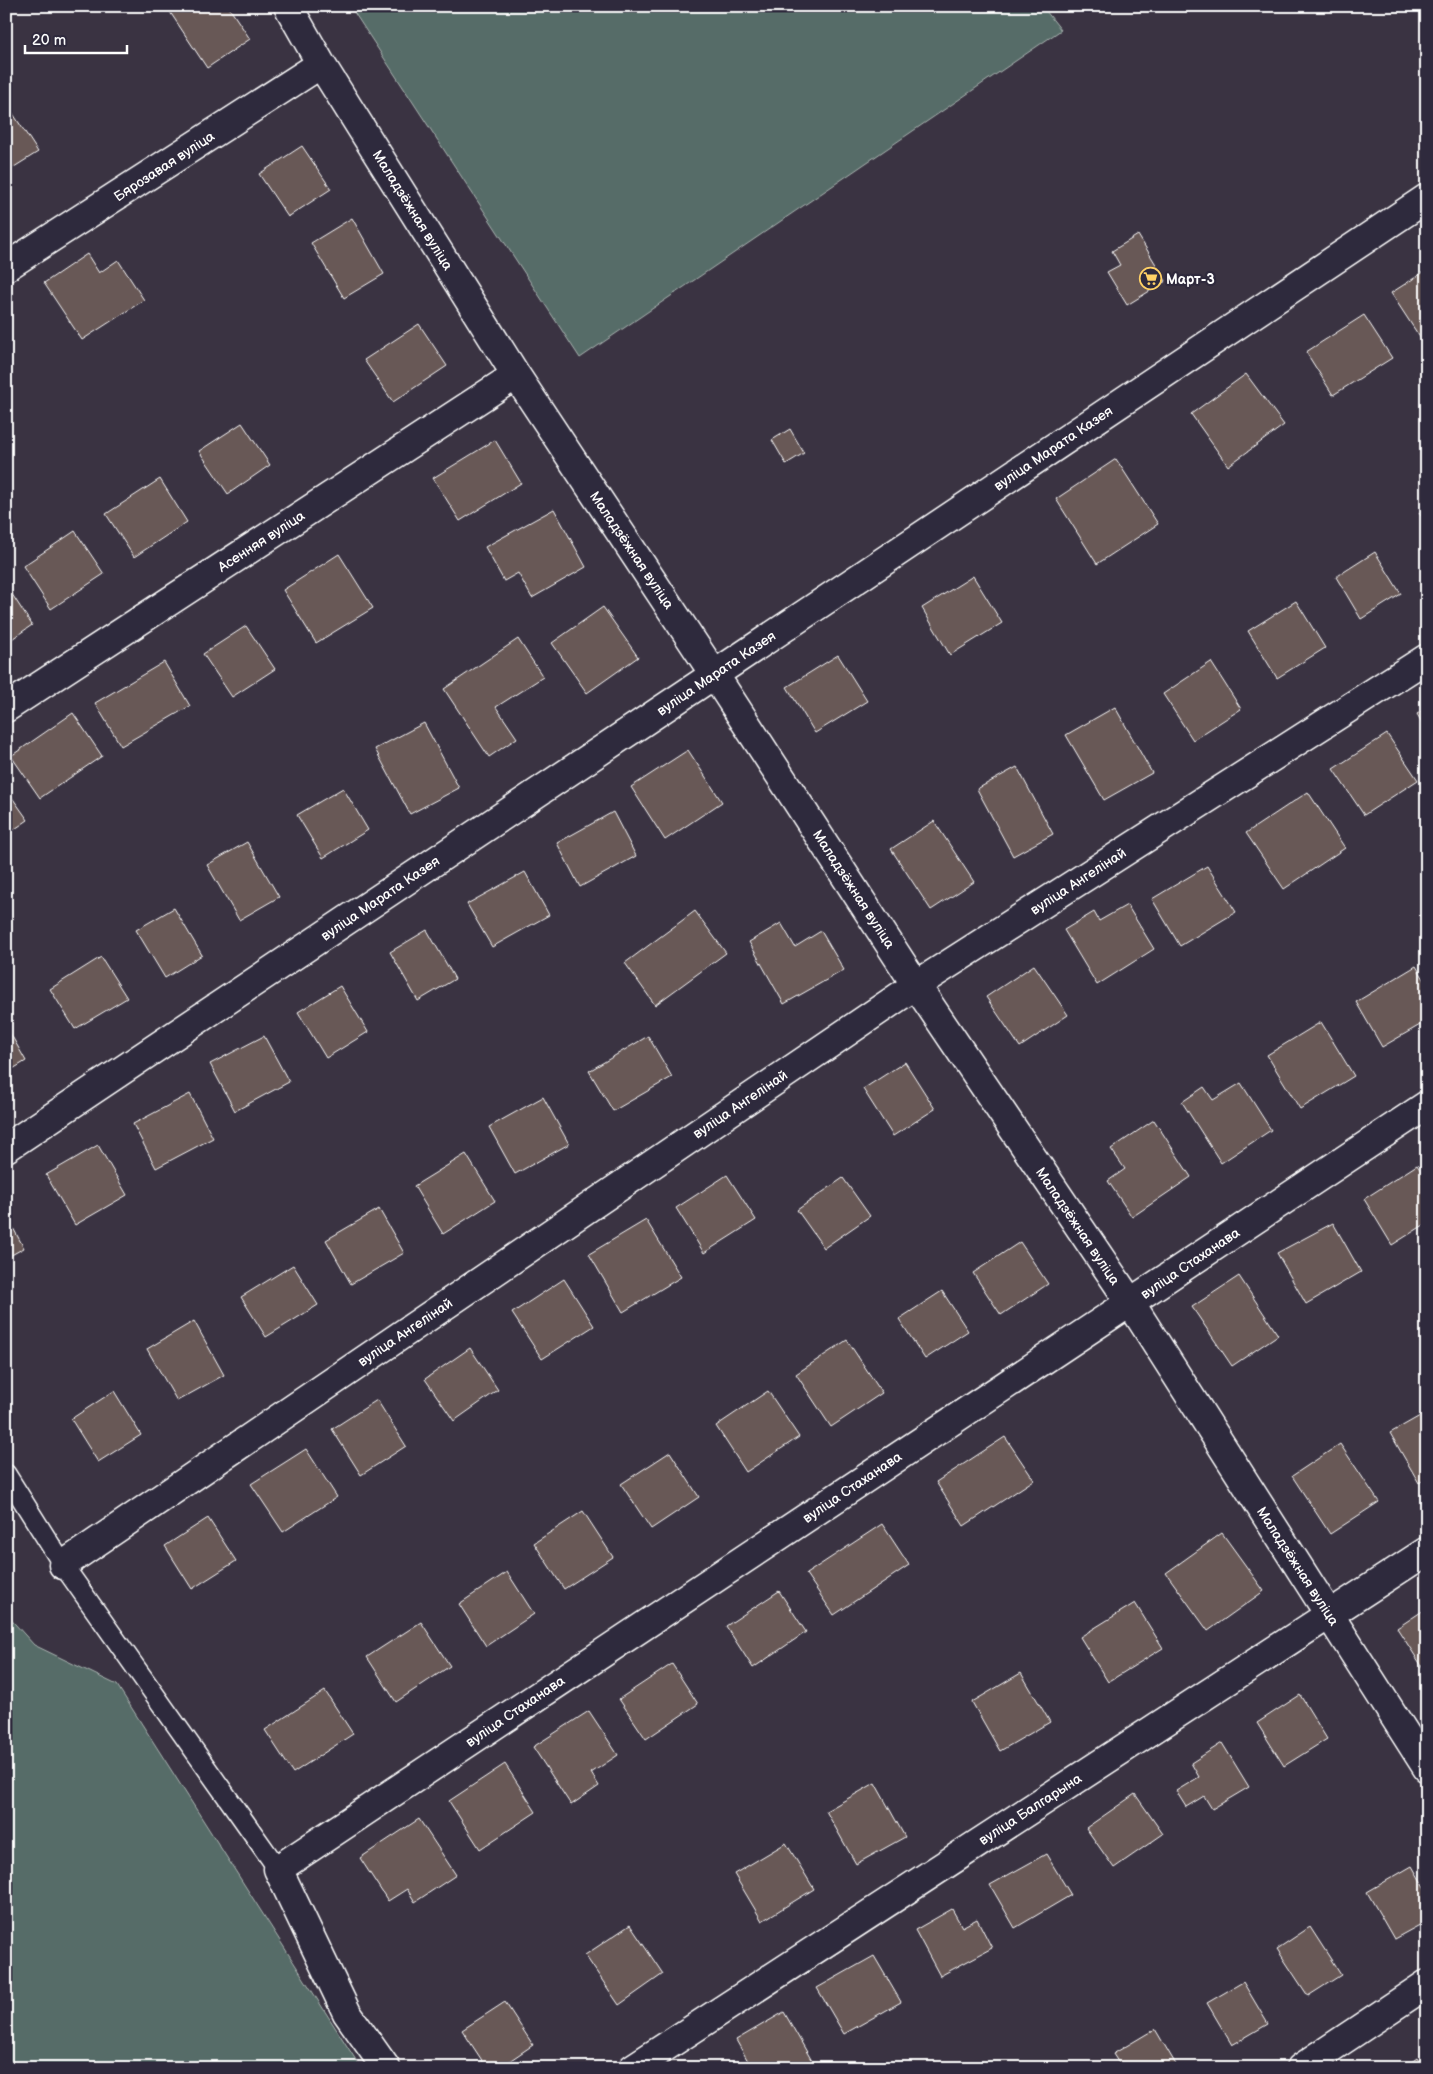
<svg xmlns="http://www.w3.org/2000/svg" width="1433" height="2074" font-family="'Balsamiq Sans',sans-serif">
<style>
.green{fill:#576c67;stroke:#abb6b3}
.building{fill:#685856;stroke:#fff}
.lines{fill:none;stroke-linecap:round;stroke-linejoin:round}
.service-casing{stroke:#fff;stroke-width:22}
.minor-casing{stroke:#fff;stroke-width:31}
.service{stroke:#2f2a3d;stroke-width:19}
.minor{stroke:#2f2a3d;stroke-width:28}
.labels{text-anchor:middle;stroke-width:4.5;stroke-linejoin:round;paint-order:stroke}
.street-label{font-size:14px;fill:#fff;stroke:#2f2a3d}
.poi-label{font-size:14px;font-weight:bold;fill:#fff;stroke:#2f2a3d;text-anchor:start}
</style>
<rect width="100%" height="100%" fill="#3a3342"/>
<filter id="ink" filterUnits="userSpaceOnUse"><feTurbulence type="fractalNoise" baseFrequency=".02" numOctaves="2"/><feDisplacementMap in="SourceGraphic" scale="10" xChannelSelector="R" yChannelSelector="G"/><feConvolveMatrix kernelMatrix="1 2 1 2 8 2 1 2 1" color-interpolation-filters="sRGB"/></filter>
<g filter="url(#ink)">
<!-- green -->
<path class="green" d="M350,6H1042L1061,30L580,358Z
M6,1614L34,1645L117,1685L361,2068H6Z"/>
<!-- building -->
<path class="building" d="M173,6H228L250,39L207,68L168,9Z
M10,109L38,152L6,172V111Z
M302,146L331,189L288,217L259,174Z
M352,218L384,274L344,298L311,243Z
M1138,235L1166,281L1127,305L1107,272L1120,265L1112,251Z
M87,254L99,273L118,260L144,300L82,340L44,283Z
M1427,270V339L1423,342L1391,293Z
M1364,315L1392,358L1333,395L1306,352Z
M419,324L447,366L393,402L364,360Z
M1246,374L1284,425L1228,466L1191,414Z
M242,423L270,465L228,494L199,451Z
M790,429L804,453L786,464L772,440Z
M495,440L521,483L460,521L433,478Z
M1116,459L1158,524L1097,564L1056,499Z
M160,479L187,522L134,557L106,514Z
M1427,508V524L1419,513Z
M554,509L586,567L532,598L518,573L504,581L485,547Z
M75,531L104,574L51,609L23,566Z
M1375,552L1401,594L1361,619L1336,577Z
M339,554L373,608L316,643L283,590Z
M973,576L1002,623L950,655L922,608Z
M6,585L32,625L6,643Z
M1296,601L1325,648L1277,678L1248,631Z
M603,607L638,657L587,693L552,643Z
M246,626L275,669L232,697L203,654Z
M518,639L543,677L496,707L517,738L489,757L444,689Z
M838,655L867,701L815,733L787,687Z
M164,662L190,706L121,746L95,703Z
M1211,662L1241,709L1193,740L1163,694Z
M1115,707L1152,773L1104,800L1066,735Z
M1427,708V731L1417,714Z
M73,713L102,756L40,798L11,756Z
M424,723L459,788L410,814L375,749Z
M1387,734L1418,780L1364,815L1333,769Z
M688,750L722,802L665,840L631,787Z
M1017,767L1053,834L1013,856L977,789Z
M343,788L368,830L323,858L297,815Z
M6,789L28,820L6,835Z
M1308,792L1345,848L1284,889L1246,833Z
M613,812L636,856L580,887L557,843Z
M934,821L974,882L931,910L891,849Z
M247,842L279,897L239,920L207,865Z
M1207,866L1236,912L1180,946L1152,899Z
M525,872L549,915L492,947L467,904Z
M1127,905L1154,949L1097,985L1064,930L1094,912L1099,921Z
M174,908L202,955L165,978L136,930Z
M695,911L726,953L655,1005L625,963Z
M781,923L795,947L821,931L844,970L784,1004L749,942Z
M427,930L455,979L418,1001L390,952Z
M101,957L127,998L75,1029L50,989Z
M1034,965L1068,1015L1020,1047L986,997Z
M1416,966L1427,984V1021L1382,1047L1356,1002Z
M340,986L368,1032L326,1058L298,1012Z
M1321,1022L1354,1076L1300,1109L1267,1055Z
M6,1026L26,1061L6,1073Z
M264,1036L289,1082L235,1111L210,1064Z
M648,1036L672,1077L613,1111L589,1071Z
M905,1062L935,1109L893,1136L863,1089Z
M1241,1083L1271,1130L1221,1163L1182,1102L1204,1087L1213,1100Z
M190,1094L213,1138L156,1168L133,1124Z
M543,1097L569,1144L515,1174L489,1127Z
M1154,1120L1191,1177L1132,1217L1108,1181L1125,1169L1111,1149Z
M98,1145L127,1195L75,1225L46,1175Z
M466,1154L495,1201L443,1234L414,1186Z
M1417,1165L1427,1180V1223L1392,1245L1364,1199Z
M727,1175L756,1220L704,1253L676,1208Z
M843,1178L870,1216L824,1248L797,1210Z
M379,1209L404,1253L351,1284L326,1240Z
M6,1215L24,1248L6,1258Z
M646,1220L681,1277L623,1312L589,1254Z
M1333,1223L1361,1272L1306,1304L1277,1253Z
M1020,1242L1048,1284L1001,1315L973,1273Z
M293,1265L318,1305L266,1337L241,1297Z
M1239,1276L1278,1335L1232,1366L1192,1307Z
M564,1279L594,1326L542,1359L512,1313Z
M942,1291L968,1331L925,1359L899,1319Z
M194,1321L224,1375L177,1401L147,1349Z
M847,1340L882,1393L831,1427L796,1374Z
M470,1348L498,1390L454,1421L425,1379Z
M114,1391L141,1435L98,1462L71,1419Z
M768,1391L799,1437L746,1472L716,1426Z
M377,1400L406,1446L361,1475L332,1429Z
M1427,1412V1478L1419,1483L1390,1433Z
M1005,1437L1034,1480L964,1526L936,1482Z
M1340,1444L1379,1502L1330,1534L1292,1476Z
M306,1449L337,1497L283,1532L251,1484Z
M670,1452L699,1497L651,1529L621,1484Z
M583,1511L613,1557L564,1589L534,1543Z
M208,1518L236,1561L192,1589L165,1546Z
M882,1524L909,1565L834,1615L806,1574Z
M1222,1533L1264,1591L1208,1631L1166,1573Z
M507,1572L534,1614L486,1646L459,1604Z
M779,1591L806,1632L753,1668L726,1626Z
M1135,1603L1163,1648L1108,1682L1080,1637Z
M1427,1608V1670L1425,1671L1397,1628Z
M421,1622L450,1666L396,1702L367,1657Z
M672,1664L698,1704L646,1739L619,1699Z
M1021,1673L1050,1722L1000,1751L972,1702Z
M325,1691L353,1734L293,1773L265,1730Z
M1300,1695L1327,1739L1284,1766L1257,1723Z
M589,1711L618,1755L591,1773L599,1786L571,1805L533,1747Z
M1222,1743L1249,1787L1212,1809L1204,1796L1186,1807L1176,1791L1199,1777L1191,1763Z
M505,1764L536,1812L480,1849L449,1801Z
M875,1783L905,1837L856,1864L826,1811Z
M1135,1794L1163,1834L1114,1868L1086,1828Z
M419,1819L456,1875L415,1902L407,1889L388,1901L360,1858Z
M786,1843L814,1889L762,1921L734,1874Z
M1046,1854L1071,1895L1015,1928L990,1885Z
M1412,1866L1427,1892V1921L1394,1939L1367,1892Z
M952,1909L962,1927L977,1919L992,1948L940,1976L915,1930Z
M630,1925L663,1974L619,2005L585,1955Z
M1310,1927L1341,1975L1308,1996L1277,1949Z
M874,1956L901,2002L844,2034L817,1988Z
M1243,1982L1268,2024L1232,2045L1207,2003Z
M505,2002L533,2045L499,2068H487L462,2030Z
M784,2012L812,2061L800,2068H752L736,2040Z
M1155,2029L1178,2068H1122L1113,2054Z
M1417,2058L1423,2068H1403Z"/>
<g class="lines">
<defs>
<path id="service" d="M6,1474L63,1565L278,1869"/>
<path id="minor" d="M288,6L321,64L516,375L714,674L916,985L1130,1302L1427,1768
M6,267L321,64
M6,708L516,375
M6,1148L1427,198
M63,1565L916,985L1427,658
M386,2068L347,2013L278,1869L1427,1105
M633,2068L1427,1551
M1301,2068L1427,1984"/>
</defs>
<!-- service casing -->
<use href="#service" class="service-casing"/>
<!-- minor casing -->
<use href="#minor" class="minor-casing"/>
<!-- service -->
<use href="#service" class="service"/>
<!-- minor -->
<use href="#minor" class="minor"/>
</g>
</g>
<!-- icons -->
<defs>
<symbol id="supermarket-ring" viewBox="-11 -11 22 22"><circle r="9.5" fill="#2f2a3d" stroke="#ffd166" stroke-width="1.5"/><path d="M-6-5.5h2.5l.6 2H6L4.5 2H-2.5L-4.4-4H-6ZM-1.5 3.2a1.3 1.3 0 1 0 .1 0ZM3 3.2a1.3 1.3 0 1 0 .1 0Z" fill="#ffd166"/></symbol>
</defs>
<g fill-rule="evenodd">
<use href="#supermarket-ring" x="1138" y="266" width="25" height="25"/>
</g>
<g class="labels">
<!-- street labels -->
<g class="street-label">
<text transform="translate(164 166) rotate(-33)" y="5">Бярозавая вуліца</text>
<text transform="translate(413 210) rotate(58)" y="5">Маладзёжная вуліца</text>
<text transform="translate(1053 448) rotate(-34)" y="5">вуліца Марата Казея</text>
<text transform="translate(261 541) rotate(-33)" y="5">Асенняя вуліца</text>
<text transform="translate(632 550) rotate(56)" y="5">Маладзёжная вуліца</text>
<text transform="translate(716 673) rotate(-34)" y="5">вуліца Марата Казея</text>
<text transform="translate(1078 881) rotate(-33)" y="5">вуліца Ангелінай</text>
<text transform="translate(854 889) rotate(57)" y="5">Маладзёжная вуліца</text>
<text transform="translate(380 898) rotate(-34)" y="5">вуліца Марата Казея</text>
<text transform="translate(740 1104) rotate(-34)" y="5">вуліца Ангелінай</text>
<text transform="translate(1078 1226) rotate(56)" y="5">Маладзёжная вуліца</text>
<text transform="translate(1190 1263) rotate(-34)" y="5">вуліца Стаханава</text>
<text transform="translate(405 1332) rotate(-34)" y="5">вуліца Ангелінай</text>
<text transform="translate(852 1487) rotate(-34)" y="5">вуліца Стаханава</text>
<text transform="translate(1298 1566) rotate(57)" y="5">Маладзёжная вуліца</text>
<text transform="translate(515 1711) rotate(-34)" y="5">вуліца Стаханава</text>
<text transform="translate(1030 1809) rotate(-33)" y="5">вуліца Балгарына</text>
</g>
<!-- poi labels -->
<g class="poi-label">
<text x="1166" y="284">Март-3</text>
</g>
</g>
<!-- margin -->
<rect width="1433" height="2074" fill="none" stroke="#2f2a3d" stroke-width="25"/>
<rect x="12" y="12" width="1408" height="2049" fill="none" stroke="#fff" stroke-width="2" filter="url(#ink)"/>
<!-- scale -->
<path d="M25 45v8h102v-8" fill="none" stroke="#ffffff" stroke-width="2.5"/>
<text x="32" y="45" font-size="15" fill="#ffffff" stroke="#2f2a3d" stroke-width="4" paint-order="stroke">20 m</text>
</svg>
